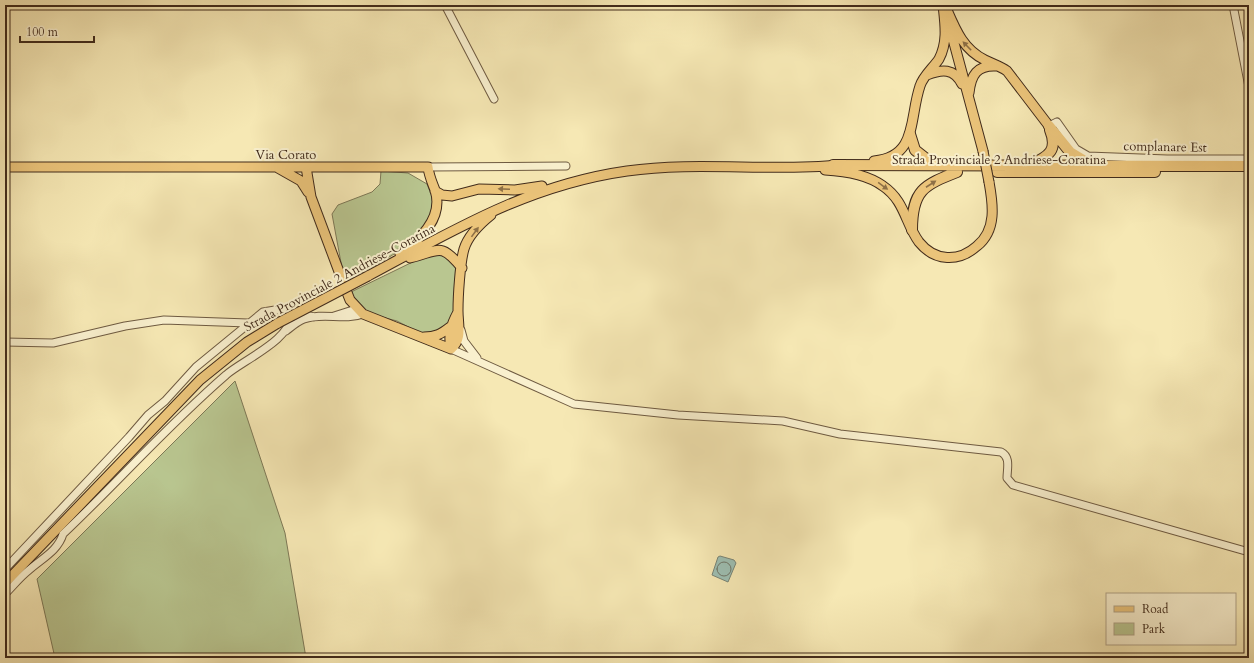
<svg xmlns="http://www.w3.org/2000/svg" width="1254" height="663" font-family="Cardo,serif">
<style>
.green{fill:#b9c690;stroke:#7d7856}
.water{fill:#9dbfb3;stroke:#788476}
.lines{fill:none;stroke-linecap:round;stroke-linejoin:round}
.shore{stroke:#6f7567;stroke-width:1}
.minor-casing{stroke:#6e5a41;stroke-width:9}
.major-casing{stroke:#412b1b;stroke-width:11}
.highway-casing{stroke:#412b1b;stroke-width:12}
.minor{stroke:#f9f0ce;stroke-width:7}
.major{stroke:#ebc47a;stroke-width:9}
.highway{stroke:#ebc47a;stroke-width:10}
.major-bridge-casing{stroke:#412b1b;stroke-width:11;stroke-linecap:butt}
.major-bridge{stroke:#ebc47a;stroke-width:9}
.oneway{fill:#8e7046}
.labels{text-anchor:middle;stroke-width:4;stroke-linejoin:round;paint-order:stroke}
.street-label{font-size:13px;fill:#412b1b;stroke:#f9f0ce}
</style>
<rect width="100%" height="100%" fill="#f6e8b4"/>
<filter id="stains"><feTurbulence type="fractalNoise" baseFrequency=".005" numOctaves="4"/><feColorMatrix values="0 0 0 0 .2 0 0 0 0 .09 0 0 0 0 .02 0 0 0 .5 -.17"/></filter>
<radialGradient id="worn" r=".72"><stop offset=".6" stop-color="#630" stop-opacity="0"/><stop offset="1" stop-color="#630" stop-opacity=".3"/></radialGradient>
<!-- green -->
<path class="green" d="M381,171L408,173L427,184C429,190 435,201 435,207C433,239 372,266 347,281L342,268L332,214L338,205L372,192L380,184Z
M444,252L457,268L453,318L437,335L420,333L397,321L367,313L356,304L351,292L431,253Z
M235,381L285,533L306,658H55L37,579Z"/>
<!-- water -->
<path class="water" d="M720,556L734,560L736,563L728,582L712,575L718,557Z"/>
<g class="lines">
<!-- shore -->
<path class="shore" d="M717 569a7 7 0 1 1 14 0a7 7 0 1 1-14 0Z"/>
<defs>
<path id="minor" d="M445,5L494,99
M1233,5L1249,87
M1049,126L1057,122L1076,149L1088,156L1167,159H1249
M428,167L566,166
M334,316L356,309
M461,330L464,341L477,358
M286,331C291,327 298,321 304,319C323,312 344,321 363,314
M5,342L53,343L125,326L164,320L248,323
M451,349L574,404L678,415L783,421L840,434L1001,452C1011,457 1007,469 1007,478L1013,485L1249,552
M5,569L129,437L148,415L165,401L196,367L263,312L275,310H285L314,317
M5,594C13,586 20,577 29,570C41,559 58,551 63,534C118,482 168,425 226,375C240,362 296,337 289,315"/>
<path id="major" d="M947,10C956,31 964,50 985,60C993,64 1000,66 1007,71L1049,126
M950,28L983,151
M927,75C942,69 954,68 962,84
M969,93C971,75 977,65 996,66
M874,161C918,157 909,118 920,86C923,76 933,68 939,59C948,42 945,24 943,5
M5,167H428C429,176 432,182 435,190C444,218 420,240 400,254
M306,167L311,197L344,285L350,300L363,314L451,349
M278,168L301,181L308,192
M825,170C844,171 868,175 883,186C905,201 905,223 919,242C935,262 959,262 977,246C997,230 993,204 989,182
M435,191L442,195L452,196L479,189L515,190L542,186
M410,258C439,251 440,241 462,268
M368,276C454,230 528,185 627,171C697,161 769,172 839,165
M424,337C436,337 441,334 450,327
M451,349C463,339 458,325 458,311C458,296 460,263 464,249C468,236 481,223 491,215
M451,349C448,334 451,325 458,312
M5,583L200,380L247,342L278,323"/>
<path id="highway" d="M1049,126L1070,152L1090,164
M910,134L915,150L934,165
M1032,164C1049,156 1058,150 1050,130
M833,165L1249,166
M997,172H1155
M912,230C912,190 924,185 957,172"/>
</defs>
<!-- minor casing -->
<use href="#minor" class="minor-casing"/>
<!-- major casing -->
<use href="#major" class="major-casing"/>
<!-- highway casing -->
<use href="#highway" class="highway-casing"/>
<!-- minor -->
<use href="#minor" class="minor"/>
<!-- major -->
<use href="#major" class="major"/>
<!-- highway -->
<use href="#highway" class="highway"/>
<defs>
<path id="major-bridge" d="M983,151L989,182
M278,323L368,276"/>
</defs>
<!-- major-bridge casing -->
<use href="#major-bridge" class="major-bridge-casing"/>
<!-- major-bridge -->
<use href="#major-bridge" class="major-bridge"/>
</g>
<!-- one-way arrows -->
<defs><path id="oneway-solid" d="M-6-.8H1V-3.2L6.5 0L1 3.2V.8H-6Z"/></defs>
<g class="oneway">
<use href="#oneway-solid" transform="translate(967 46) rotate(-134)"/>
<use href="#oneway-solid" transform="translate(931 184) rotate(-33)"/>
<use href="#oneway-solid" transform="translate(883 186) rotate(36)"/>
<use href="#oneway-solid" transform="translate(504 189) rotate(-177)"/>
<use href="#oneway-solid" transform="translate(475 232) rotate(-54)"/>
</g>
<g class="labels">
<!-- street labels -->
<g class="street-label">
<text transform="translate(1165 146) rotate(1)" y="5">complanare Est</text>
<text x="286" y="159">Via Corato</text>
<text x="999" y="164">Strada Provinciale 2 Andriese-Coratina</text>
<text transform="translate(339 277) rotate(-28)" y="5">Strada Provinciale 2 Andriese-Coratina</text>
</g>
</g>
<!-- margin -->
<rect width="1254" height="663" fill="none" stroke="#f6e8b4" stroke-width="20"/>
<rect x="6" y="6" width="1242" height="651" fill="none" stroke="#412b1b" stroke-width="2"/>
<rect x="10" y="10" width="1234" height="643" fill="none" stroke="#412b1b"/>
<!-- legend -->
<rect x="1106" y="593" width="130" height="52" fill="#f9f0ce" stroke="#afa186"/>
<rect x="1114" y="606" width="20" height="6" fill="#ebc47a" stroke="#afa186"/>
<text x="1142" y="613" font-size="12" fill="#412b1b">Road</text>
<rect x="1114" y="623" width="20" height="12" fill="#b9c690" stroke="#afa186"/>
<text x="1142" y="633" font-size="12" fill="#412b1b">Park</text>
<!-- scale -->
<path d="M20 36v6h74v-6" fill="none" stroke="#412b1b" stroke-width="2"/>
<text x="26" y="36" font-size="12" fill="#412b1b" stroke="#f9f0ce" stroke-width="3" paint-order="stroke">100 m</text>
<rect width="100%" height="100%" filter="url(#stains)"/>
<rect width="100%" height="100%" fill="url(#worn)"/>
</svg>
